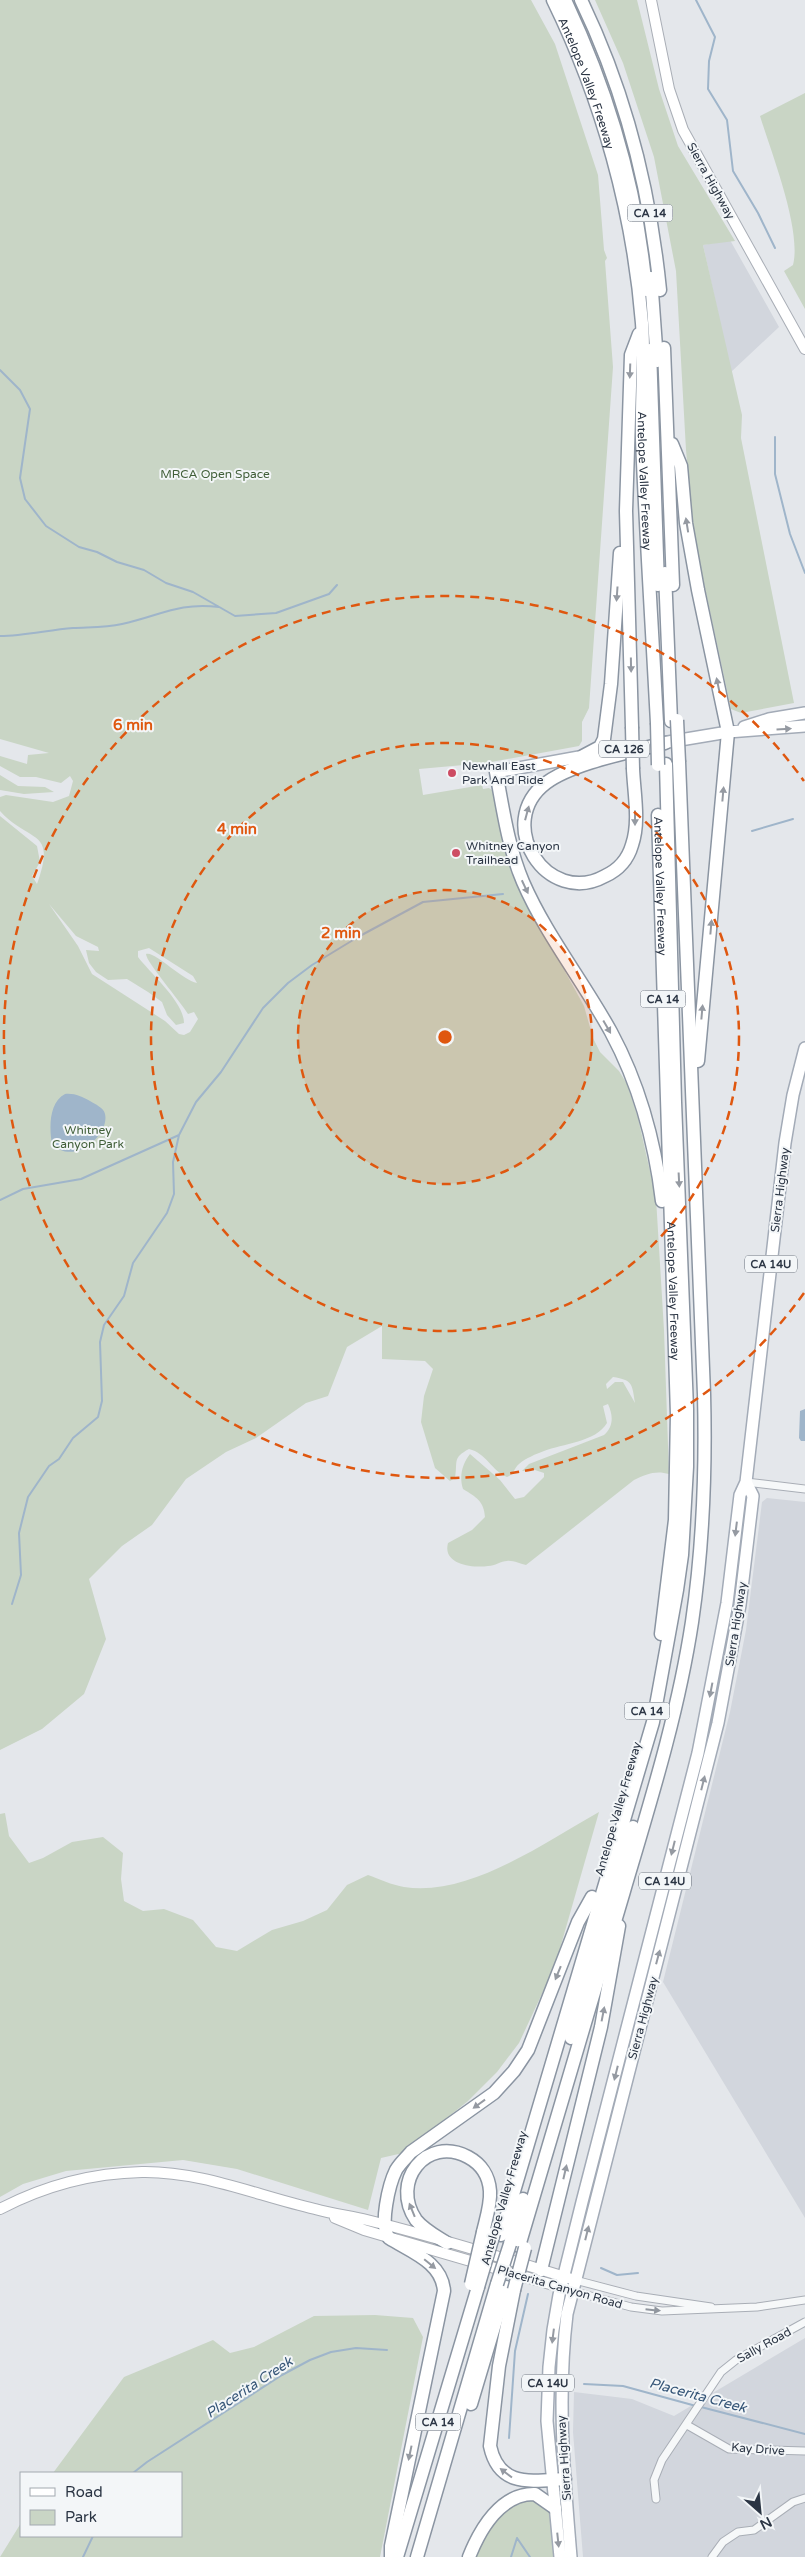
<svg xmlns="http://www.w3.org/2000/svg" width="805" height="2557" font-family="'Varela Round',sans-serif">
<style>
.built{fill:#d2d6dd}
.green{fill:#c9d5c5;fill-rule:evenodd}
.water{fill:#9fb5ca}
.lines{fill:none;stroke-linecap:round;stroke-linejoin:round}
.stream{stroke:#9fb5ca;stroke-width:2}
.street-casing{stroke:#a9aeb6;stroke-width:9}
.secondary-casing{stroke:#a9aeb6;stroke-width:12}
.primary-casing{stroke:#a3abb7;stroke-width:14}
.highway-casing{stroke:#8b95a2;stroke-width:15}
.street{stroke:#f6f8f9;stroke-width:7}
.secondary{stroke:#fff;stroke-width:10}
.primary{stroke:#fff;stroke-width:11}
.highway{stroke:#fff;stroke-width:12}
.highway-bridge-casing{stroke:#8b95a2;stroke-width:15;stroke-linecap:butt}
.highway-bridge{stroke:#fff;stroke-width:12}
.oneway{fill:#959aa2}
.oneway2{fill:#90969e}
.ring{fill:none;stroke:#df570f;stroke-width:2.5;stroke-dasharray:9 6}
.poi-dot{fill:#cd4c63;stroke:#f3f6f8;stroke-width:2}
.labels{text-anchor:middle;stroke-width:4;stroke-linejoin:round;paint-order:stroke}
.shield{fill:#f3f6f8;stroke:#676f7a;stroke-width:1}
.shield-label{font-size:11px;font-weight:bold;fill:#2b3544}
.street-label{font-size:12px;fill:#2b3544;stroke:#f3f6f8}
.park-label{font-size:12px;fill:#415f39;stroke:#f3f6f8}
.poi-label{font-size:12px;fill:#2b3544;stroke:#f3f6f8;text-anchor:start}
.water-label{font-size:14px;font-style:italic;fill:#355577;stroke:#f3f6f8}
.centre{fill:#df570f;stroke:#f3f6f8;stroke-width:2.5}
.ring-label{font-size:15px;text-anchor:middle;font-weight:bold;fill:#df570f;stroke:#f3f6f8;stroke-width:4;stroke-linejoin:round;paint-order:stroke}
</style>
<rect width="100%" height="100%" fill="#e4e7eb"/>
<!-- built -->
<path class="built" d="M730,240L779,327L731,372L703,245Z
M767,1498L805,1502V2218L663,1982L730,1712L746,1630L762,1502Z
M805,2338V2557H583L573,2432L574,2392L632,2399L674,2416Z"/>
<!-- green -->
<path class="green" d="M0,0H531L555,44L598,175L604,250L607,258L605,261L613,367L589,708L582,722V741L579,746L486,763L419,769L423,795L482,785L483,789L489,788L493,791L506,852L517,884L584,1006L593,1038L600,1052L619,1071L627,1084L638,1118L656,1198L664,1330L669,1474C656,1470 646,1474 634,1480L526,1565C521,1564 512,1560 507,1561C501,1561 495,1566 488,1566C474,1568 442,1565 448,1543L472,1530L485,1517C484,1501 476,1497 463,1489C459,1477 462,1464 470,1454L500,1480L515,1499L524,1497L544,1477V1473L535,1470L522,1471L529,1464L604,1435C614,1426 613,1415 608,1404L603,1406L607,1423C596,1442 562,1444 544,1451C536,1454 526,1458 519,1464C514,1468 514,1475 507,1477C492,1471 486,1453 469,1449C452,1458 458,1461 455,1478L450,1481L435,1468L421,1422L424,1396L433,1369L425,1361L382,1359V1326L347,1347L328,1396L306,1403L256,1438L226,1452L186,1479L152,1525L122,1546L89,1579L106,1639L84,1694L42,1729L0,1750V816L37,846L40,862L32,876L37,884C57,828 30,844 0,811V797L6,795L53,802L69,796L73,781L70,776L61,783L36,777H20L0,766V756L27,764L28,755L49,753L0,739ZM49,904L76,936L98,947L99,951L86,950L89,963L96,972L108,980L127,979L148,992L162,1002L167,1015L176,1025L184,1023C184,1002 150,973 138,957V951L149,948L193,976L197,983C182,980 154,950 146,954C146,962 181,1002 188,1014L194,1012L198,1019L190,1032L184,1035L179,1034L165,1021L92,974L78,946ZM613,1377C633,1380 632,1384 635,1403L623,1382H615L607,1389L606,1384Z
M595,0H637L659,89L678,146L735,241L703,245L742,415L741,438L794,703L741,713L731,709L694,537L686,450L676,271L654,157L623,63Z
M805,93V309L784,271L793,265C802,230 771,152 760,116Z
M0,775L18,786L45,787L54,792L24,794L0,790Z
M599,1812L555,1966L519,2043L497,2072L468,2101L403,2153L381,2158L368,2210L237,2169L183,2160L66,2171L23,2184L0,2197V1814L5,1813L9,1836L29,1863L43,1858L72,1842L103,1837L123,1853L121,1879L124,1901L143,1911L164,1909L193,1920L216,1947L237,1951L272,1930L303,1921L327,1910L347,1885L368,1875C379,1879 392,1885 404,1887C470,1897 543,1843 599,1812Z
M375,2315L413,2318L423,2337L380,2557H0L21,2523V2536H181V2473H53L124,2377L213,2340L230,2353L254,2347L314,2316Z
M538,2498L550,2511L554,2557H474C481,2538 495,2513 515,2504C522,2501 531,2500 538,2498Z"/>
<!-- water -->
<path class="water" d="M65,1094C75,1093 82,1097 90,1101C95,1104 104,1108 105,1114C110,1134 74,1167 52,1144C49,1128 49,1102 65,1094Z
M805,1409V1441H801L799,1438L800,1411Z"/>
<g class="lines">
<!-- stream -->
<path class="stream" d="M696,0L715,37L709,61L708,89L727,120L733,171L758,213L775,248
M0,370L20,390L30,409L20,478L25,499L46,526L79,547L97,552L117,562L144,570L166,583L193,592L235,616L276,613L329,594L337,585
M775,437V474L790,534L805,573
M0,636C24,636 48,630 73,628C89,627 105,628 122,624C160,616 178,602 219,607
M752,831L793,819
M0,1200L23,1189L81,1179L179,1135L196,1102L221,1072L263,1008L288,983L312,965L358,937L423,902L503,894
M12,1604L21,1575L19,1533L28,1497L49,1466L59,1459L73,1438L98,1417L102,1401L100,1342L104,1325L124,1296L133,1263L167,1213L174,1194L173,1162L179,1135
M601,2268L617,2275L638,2273
M584,2384L623,2386L696,2406
M701,2407L805,2434
M509,2438L515,2351L528,2294
M133,2473L147,2462L282,2375L310,2360L331,2352L356,2348L387,2350
M517,2538L530,2557
M83,2557L93,2536
M511,2557L517,2538"/>
<defs>
<path id="street" d="M746,1482L805,1489
M575,2280L636,2296L711,2307
M572,2291L631,2307L662,2311L757,2307L805,2300
M687,2425L729,2449L805,2451
M656,2499L654,2480L662,2460L721,2372L736,2360L805,2322
M712,2557L723,2542L738,2532L754,2530L793,2502L805,2498"/>
<path id="secondary" d="M651,0L669,89L683,130L805,349
M0,2209C44,2186 92,2173 142,2172C201,2171 258,2196 315,2209C332,2214 350,2216 367,2220C437,2237 506,2259 575,2280
M335,2218L364,2230L567,2289"/>
<path id="primary" d="M744,727L769,719L805,713
M656,744L728,732L805,726
M496,772L590,755
M560,2557L547,2421L549,2367L553,2330L559,2295L582,2202L698,1753L727,1603L740,1495L746,1482L785,1143L793,1095L805,1048
M571,2557C564,2474 557,2397 567,2314L718,1723L740,1605L753,1496L746,1482"/>
<g id="highway">
<path id="s1" d="M553,0C602,100 633,211 642,323C645,361 641,401 642,440C646,534 652,628 657,723"/>
<path d="M565,0C608,91 637,190 646,290"/>
<path d="M581,0C625,91 650,190 660,290"/>
<path d="M651,278L657,361"/>
<path d="M664,348L673,585"/>
<path d="M650,350L658,585"/>
<path d="M672,444L681,466L686,523L698,590L728,732L698,1061"/>
<path d="M665,573L671,721"/>
<path d="M632,727L626,511L631,355L639,334"/>
<path d="M583,756L600,747L604,739L611,684L620,553"/>
<path d="M633,769C634,793 640,822 632,845C628,859 618,870 605,876C547,908 493,823 546,783C573,763 631,752 665,743"/>
<path d="M496,772C503,809 508,847 523,882C546,935 583,981 611,1032C639,1084 655,1142 662,1201"/>
<path id="s2" d="M658,815L677,1414L675,1520L661,1634"/>
<path d="M571,2038L633,1827"/>
<path d="M501,2235L653,1722L677,1590L682,1555L687,1467V1409L675,1102L666,764"/>
<path d="M447,2243C436,2236 424,2230 416,2220C390,2182 426,2135 468,2157C481,2164 489,2176 490,2191C491,2204 486,2219 483,2232"/>
<path d="M510,2244L523,2199"/>
<path d="M519,2246C554,2128 589,2010 624,1891C650,1803 678,1714 692,1622C703,1547 706,1470 704,1394L679,762"/>
<path d="M541,2270L601,2027L619,1926"/>
<path d="M514,2290L499,2366L490,2446C499,2488 531,2481 565,2479"/>
<path d="M471,2404L506,2287"/>
<path d="M391,2557V2546L444,2291C442,2262 411,2252 389,2238C379,2226 389,2184 396,2170C400,2163 406,2158 411,2152L494,2093L514,2071L528,2050L578,1922L592,1897"/>
<path d="M397,2557L478,2287"/>
<path d="M417,2557L497,2284"/>
<path d="M469,2557C480,2529 501,2493 535,2494L555,2508"/>
</g>
</defs>
<!-- street casing -->
<use href="#street" class="street-casing"/>
<!-- secondary casing -->
<use href="#secondary" class="secondary-casing"/>
<!-- primary casing -->
<use href="#primary" class="primary-casing"/>
<!-- highway casing -->
<use href="#highway" class="highway-casing"/>
<!-- street -->
<use href="#street" class="street"/>
<!-- secondary -->
<use href="#secondary" class="secondary"/>
<!-- primary -->
<use href="#primary" class="primary"/>
<!-- highway -->
<use href="#highway" class="highway"/>
<defs>
<path id="highway-bridge" d="M677,720L679,762
M657,723L658,765
M632,727L633,769
M471,2284L483,2232
M497,2284L510,2244
M478,2287L494,2233
M514,2290L525,2248"/>
</defs>
<!-- highway-bridge casing -->
<use href="#highway-bridge" class="highway-bridge-casing"/>
<!-- highway-bridge -->
<use href="#highway-bridge" class="highway-bridge"/>
</g>
<!-- one-way arrows -->
<defs><path id="oneway-solid" d="M-6-.8H1V-3.2L6.5 0L1 3.2V.8H-6Z" transform="scale(1.25)"/></defs>
<g class="oneway">
<use href="#oneway-solid" transform="translate(630 371) rotate(92)"/>
<use href="#oneway-solid" transform="translate(687 525) rotate(-99)"/>
<use href="#oneway-solid" transform="translate(617 594) rotate(94)"/>
<use href="#oneway-solid" transform="translate(631 665) rotate(89)"/>
<use href="#oneway-solid" transform="translate(718 685) rotate(-102)"/>
<use href="#oneway-solid" transform="translate(784 729) rotate(-4)"/>
<use href="#oneway-solid" transform="translate(723 794) rotate(-85)"/>
<use href="#oneway-solid" transform="translate(527 813) rotate(-75)"/>
<use href="#oneway-solid" transform="translate(635 818) rotate(90)"/>
<use href="#oneway-solid" transform="translate(525 887) rotate(65)"/>
<use href="#oneway-solid" transform="translate(711 927) rotate(-85)"/>
<use href="#oneway-solid" transform="translate(702 1012) rotate(-85)"/>
<use href="#oneway-solid" transform="translate(607 1027) rotate(60)"/>
<use href="#oneway-solid" transform="translate(679 1180) rotate(87)"/>
<use href="#oneway-solid" transform="translate(736 1529) rotate(97)"/>
<use href="#oneway-solid" transform="translate(711 1690) rotate(101)"/>
<use href="#oneway-solid" transform="translate(703 1783) rotate(-76)"/>
<use href="#oneway-solid" transform="translate(673 1848) rotate(104)"/>
<use href="#oneway-solid" transform="translate(658 1957) rotate(-75)"/>
<use href="#oneway-solid" transform="translate(558 1973) rotate(112)"/>
<use href="#oneway-solid" transform="translate(603 2014) rotate(-79)"/>
<use href="#oneway-solid" transform="translate(616 2073) rotate(104)"/>
<use href="#oneway-solid" transform="translate(479 2104) rotate(144)"/>
<use href="#oneway-solid" transform="translate(565 2172) rotate(-77)"/>
<use href="#oneway-solid" transform="translate(412 2210) rotate(-112)"/>
<use href="#oneway-solid" transform="translate(587 2233) rotate(-76)"/>
<use href="#oneway-solid" transform="translate(430 2264) rotate(39)"/>
<use href="#oneway-solid" transform="translate(553 2336) rotate(97)"/>
<use href="#oneway-solid" transform="translate(410 2453) rotate(102)"/>
<use href="#oneway-solid" transform="translate(506 2473) rotate(-143)"/>
<use href="#oneway-solid" transform="translate(558 2540) rotate(84)"/>
</g>
<use class="oneway2" href="#oneway-solid" transform="translate(653 2310) rotate(6)"/>
<!-- distance rings -->
<circle cx="445" cy="1037" r="147" fill="#df570f" fill-opacity=".12"/>
<g class="ring">
<circle cx="445" cy="1037" r="147"/>
<circle cx="445" cy="1037" r="294"/>
<path d="M804 1293A441 441 0 1 1 804 781"/>
</g>
<!-- markers -->
<g class="poi-dot">
<circle cx="452" cy="773" r="5"/>
<circle cx="456" cy="853" r="5"/>
</g>
<g class="labels">
<!-- shield labels -->
<g class="shield">
<rect x="627.5" y="204.5" width="45" height="17" rx="4"/>
<rect x="599" y="740.5" width="50" height="17" rx="4"/>
<rect x="640.5" y="990.5" width="45" height="17" rx="4"/>
<rect x="745" y="1255.5" width="52" height="17" rx="4"/>
<rect x="624.5" y="1702.5" width="45" height="17" rx="4"/>
<rect x="639" y="1872.5" width="52" height="17" rx="4"/>
<rect x="522" y="2374.5" width="52" height="17" rx="4"/>
<rect x="415.5" y="2413.5" width="45" height="17" rx="4"/>
</g>
<g class="shield-label">
<text x="650" y="217">CA 14</text>
<text x="624" y="753">CA 126</text>
<text x="663" y="1003">CA 14</text>
<text x="771" y="1268">CA 14U</text>
<text x="647" y="1715">CA 14</text>
<text x="665" y="1885">CA 14U</text>
<text x="548" y="2387">CA 14U</text>
<text x="438" y="2426">CA 14</text>
</g>
<!-- street labels -->
<g class="street-label">
<text dy="4" stroke="none"><textPath href="#s1" startOffset="90">Antelope Valley Freeway</textPath></text>
<text transform="translate(711 181) rotate(61)" y="4">Sierra Highway</text>
<text dy="4" stroke="none"><textPath href="#s1" startOffset="495">Antelope Valley Freeway</textPath></text>
<text dy="4" stroke="none"><textPath href="#s2" startOffset="71">Antelope Valley Freeway</textPath></text>
<text transform="translate(780 1190) rotate(-83)" y="4">Sierra Highway</text>
<text dy="4" stroke="none"><textPath href="#s2" startOffset="476">Antelope Valley Freeway</textPath></text>
<text transform="translate(736 1624) rotate(-81)" y="4">Sierra Highway</text>
<text transform="translate(618 1809) rotate(-74)" y="4">Antelope Valley Freeway</text>
<text transform="translate(643 2018) rotate(-75)" y="4">Sierra Highway</text>
<text transform="translate(504 2198) rotate(-74)" y="4">Antelope Valley Freeway</text>
<text transform="translate(560 2287) rotate(16)" y="4">Placerita Canyon Road</text>
<text transform="translate(764 2345) rotate(-29)" y="4">Sally Road</text>
<text transform="translate(758 2449) rotate(4)" y="4">Kay Drive</text>
<text transform="translate(564 2458) rotate(-94)" y="4">Sierra Highway</text>
</g>
<!-- park labels -->
<g class="park-label">
<text x="215" y="478">MRCA Open Space</text>
<text x="88" y="1134">Whitney<tspan x="88" dy="14">Canyon Park</tspan></text>
</g>
<!-- poi labels -->
<g class="poi-label">
<text x="462" y="770">Newhall East<tspan x="462" dy="14">Park And Ride</tspan></text>
<text x="466" y="850">Whitney Canyon<tspan x="466" dy="14">Trailhead</tspan></text>
</g>
<!-- water labels -->
<g class="water-label">
<text transform="translate(249 2387) rotate(-33)" y="5">Placerita Creek</text>
<text transform="translate(698 2395) rotate(15)" y="5">Placerita Creek</text>
</g>
</g>
<circle cx="445" cy="1037" r="8" class="centre"/>
<g class="ring-label">
<text x="133" y="730">6 min</text>
<text x="237" y="834">4 min</text>
<text x="341" y="938">2 min</text>
</g>
<!-- legend -->
<rect x="20" y="2472" width="162" height="65" fill="#f3f6f8" stroke="#a3a9b0"/>
<rect x="30" y="2488" width="25" height="8" fill="#ffffff" stroke="#a3a9b0"/>
<text x="65" y="2497" font-size="15" fill="#2b3544">Road</text>
<rect x="30" y="2510" width="25" height="15" fill="#c9d5c5" stroke="#a3a9b0"/>
<text x="65" y="2522" font-size="15" fill="#2b3544">Park</text>
<!-- north arrow -->
<g transform="translate(760 2512) rotate(153)" stroke="#f3f6f8" stroke-width="4" paint-order="stroke">
<path d="M0-4L9 19L0 12L-9 19Z" fill="#2b3544"/>
<text y="-8" font-size="14" font-weight="bold" text-anchor="middle" fill="#2b3544">N</text>
</g>
</svg>
